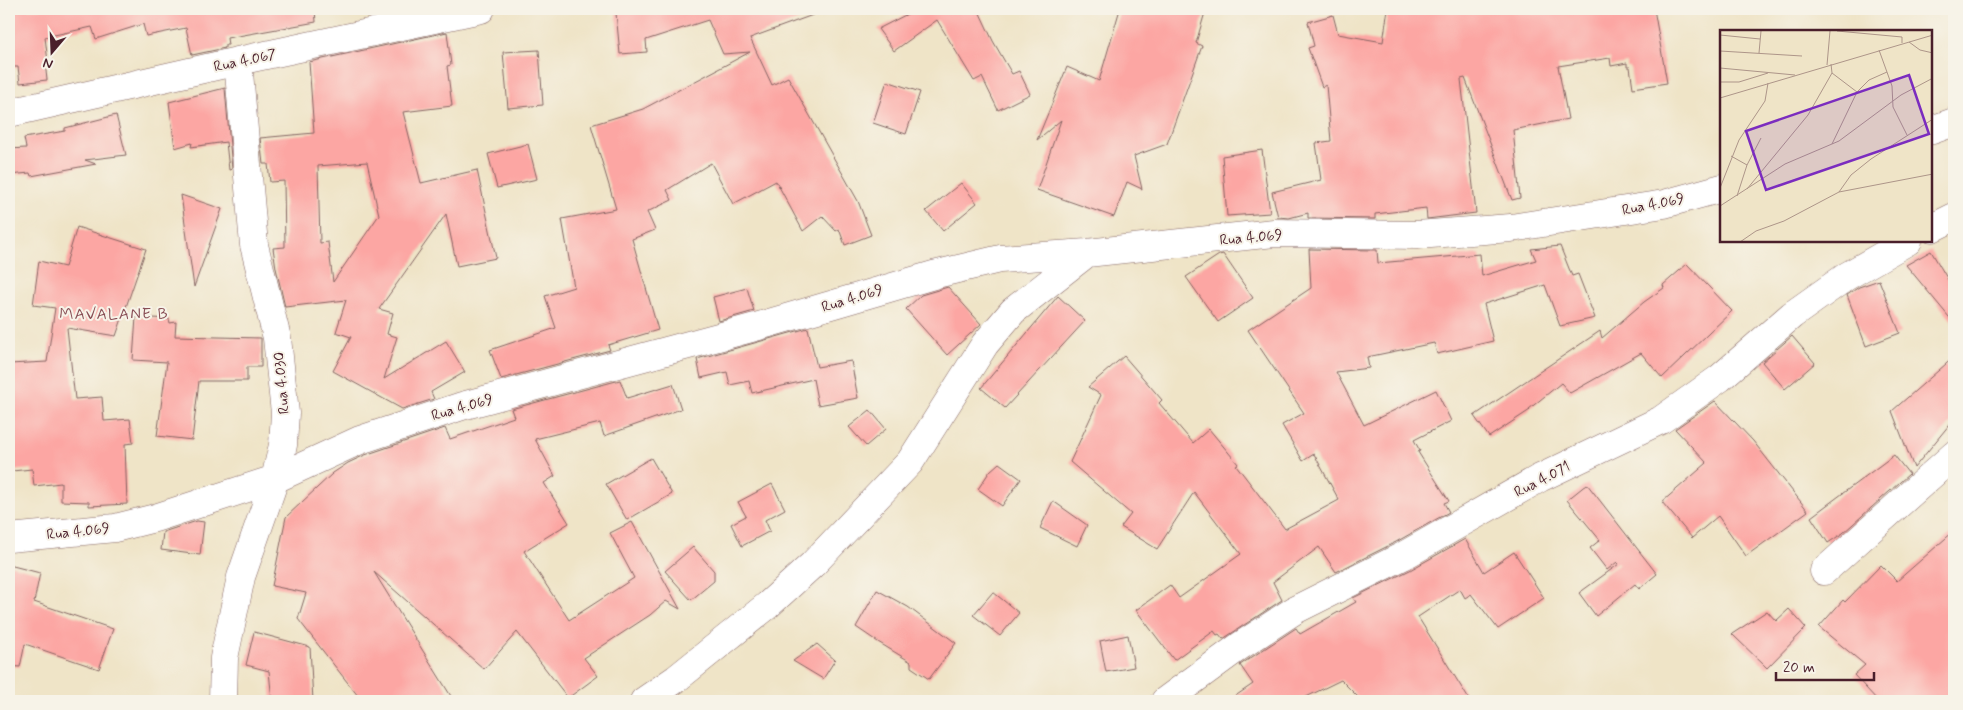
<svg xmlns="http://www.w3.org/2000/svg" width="1963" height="710" font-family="Mynerve,sans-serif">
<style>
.building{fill:#fca6a3;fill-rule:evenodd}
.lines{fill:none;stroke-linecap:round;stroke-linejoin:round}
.minor-casing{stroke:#846462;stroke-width:29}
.minor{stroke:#fff;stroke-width:28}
.labels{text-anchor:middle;stroke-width:4;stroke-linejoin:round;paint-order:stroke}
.street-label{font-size:15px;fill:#4a1f2b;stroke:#f7f3e8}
.neighbourhood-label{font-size:16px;letter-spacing:1px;fill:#884e55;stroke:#f7f3e8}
.inset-road{fill:none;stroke:#ad9589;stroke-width:1}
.view{fill:#7b2cbf;fill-opacity:0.15;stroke:#7b2cbf;stroke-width:2.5}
.inset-edge{fill:none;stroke:#4a1f2b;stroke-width:2.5}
</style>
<rect width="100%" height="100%" fill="#f7f3e8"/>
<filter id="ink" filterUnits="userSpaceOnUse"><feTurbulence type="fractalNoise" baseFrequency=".02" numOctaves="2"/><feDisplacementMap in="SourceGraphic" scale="10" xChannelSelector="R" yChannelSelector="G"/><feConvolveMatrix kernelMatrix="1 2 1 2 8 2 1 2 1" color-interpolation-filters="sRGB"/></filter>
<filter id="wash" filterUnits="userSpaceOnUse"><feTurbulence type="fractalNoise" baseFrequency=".0096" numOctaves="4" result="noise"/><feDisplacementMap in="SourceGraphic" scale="20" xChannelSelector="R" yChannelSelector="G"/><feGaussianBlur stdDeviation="1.12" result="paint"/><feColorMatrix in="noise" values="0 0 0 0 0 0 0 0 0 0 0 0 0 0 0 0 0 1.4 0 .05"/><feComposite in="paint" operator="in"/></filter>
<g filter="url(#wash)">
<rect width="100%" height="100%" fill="#efe4c7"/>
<g id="blocks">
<!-- building -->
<path class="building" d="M9,9H315L316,22L227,38L228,45H225V48L192,55L186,28L146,36L143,24L96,39L92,27L45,37L48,62H45L47,80L20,83L18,67H9Z
M668,9H820L821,12L750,38L772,85L788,77L858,201L871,235L845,245L839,229L836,231L822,216L803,231L776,181L733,204L711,163L667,190L672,200L647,212L655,230L632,239L658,330L608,345L610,350L501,379L490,350L556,328L545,296L574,287L562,219L616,209L591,125L643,109L750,52L723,54L708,20L646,40L647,52L620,54L616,13Z
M917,9H978L993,41L1012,74L1019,71L1030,94L998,110L982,77L974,81L937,20L894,51L878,29Z
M1120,9H1206L1196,43L1202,46L1167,144L1134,156L1142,189L1127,182L1114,217L1037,190L1061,120L1037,140L1067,67L1099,81Z
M1388,9H1654L1667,83L1633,88L1630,67H1627V63L1611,66L1610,58L1558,66L1568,119L1513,130L1520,198L1512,200L1465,78L1461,79L1476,213L1427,219L1426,208L1375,214V219L1308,218V213L1289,218L1278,217L1272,192L1321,180L1316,143L1331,141L1326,85L1322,87L1308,48L1314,46L1308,22L1333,15L1338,34L1383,42Z
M447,32L451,65L447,66L452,106L403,112L421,183L477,170L496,258L457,266L446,214L379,309L393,313L387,334L397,337L384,379L446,341L465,372L431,392L434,399L402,409L333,371L351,337L336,332L346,300L285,307L276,268L273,248L285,247L284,181L270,182L268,164H263L260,138L314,133L309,62ZM367,162L379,215L333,282L328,242L320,243L318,166Z
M539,50L543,105L508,108L503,52Z
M887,81L920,92L906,134L873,123Z
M225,88L232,169L229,170L226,142L191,147L192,143L175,148L169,102Z
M116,115L126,155L85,160L96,164L31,176L30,173L9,175V149L26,148L24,138L65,131V128Z
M528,144L537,179L497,188L488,154Z
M1262,150L1270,213L1227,216L1222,156Z
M961,183L977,203L943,231L926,211Z
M181,195L222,209L194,287Z
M77,227L146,249L116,336L67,328L75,399L102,397L104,421L130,419L133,443L125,444L127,504L89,506V502L61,501V483L34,486L32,469L12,471L9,439V364L47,362L55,308L33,305L39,261L65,267Z
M1560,246L1572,276L1578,274L1595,318L1560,326L1545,285L1484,304L1493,341L1437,354L1434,343L1367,357L1369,368L1336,372L1364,425L1436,390L1451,421L1414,440L1420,451L1418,452L1449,501L1444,503L1449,512L1396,542L1336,572L1319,547L1273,582L1282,600L1223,639L1219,634L1217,635L1214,631L1174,660L1136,610L1170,585L1179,598L1241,554L1194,492L1157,549L1121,527L1131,514L1070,462L1101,395L1088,387L1124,356L1162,400L1159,403L1193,443L1209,429L1238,464L1236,465L1285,529L1339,500L1314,454L1303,461L1282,425L1304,413L1248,330L1311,288L1309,249L1377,250L1378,263L1480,254L1482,276L1536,260L1531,249Z
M1931,251L1954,290V323L1906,265Z
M1223,254L1253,298L1218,322L1186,277L1219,255Z
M1687,264L1732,311L1662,378L1641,353L1570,393L1561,383L1529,409L1530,410L1489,437L1474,416L1600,331L1602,338L1644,302L1664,288L1663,285Z
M1879,280L1900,333L1866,346L1847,295L1859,287Z
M948,287L981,324L947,355L906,309L921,295Z
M747,288L754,311L719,321L713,297Z
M1058,296L1085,321L1005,408L981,388Z
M136,317L169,319L170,323L176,322L175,336L261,338V367H247V381H199L192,440L157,436L167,362L133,360Z
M808,328L817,367L851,361L858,398L818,405L813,379L752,393L749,381L730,385L727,372L701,378L697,359Z
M1792,336L1815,363L1785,389L1762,362Z
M1954,357V419L1914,468L1892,411Z
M620,380L627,398L673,384L681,409L604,436L600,423L535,439L555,476L544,483L569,523L524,551L569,620L634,578L610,533L632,522L680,609L666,601L650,615L584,658L598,676L568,698L517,632L484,669L374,572L454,701H362L298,619L306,593L272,586L286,517L333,473L348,463L365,455L445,428L450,439L514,417L511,409Z
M1715,401L1753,441L1808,511L1746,556L1718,516L1692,538L1662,502L1707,463L1675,429Z
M870,410L886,429L866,446L849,427Z
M1894,455L1909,474L1843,533L1828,543L1811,517Z
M651,458L672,494L627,520L606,484Z
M999,463L1021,479L1002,506L978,489L990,471Z
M772,484L785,509L765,520L770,531L742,546L731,524L746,516L738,502Z
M1587,484L1657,574L1639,589L1635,584L1596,616L1579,593L1619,564L1617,562L1607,570L1590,548L1600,540L1567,500Z
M1053,501L1087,525L1077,546L1040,528Z
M197,521L204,522L200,555L161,550L163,532Z
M1954,531V701H1878L1854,675L1865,665L1819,627L1843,600L1845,602L1881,565L1897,581Z
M1465,539L1484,572L1514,552L1544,598L1498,629L1471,594L1465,598L1460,589L1418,617L1470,701H1362L1341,680L1298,701H1228L1253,684L1240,665L1249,659L1296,628L1300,634L1356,602L1353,598L1410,570Z
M693,547L714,571V581L691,600L665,571Z
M9,565L40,573L34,602L113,629L99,669L25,644L20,667L9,666Z
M877,590L908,607L956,643L929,679L911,667V662L878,642L856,627Z
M993,592L1019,613L1000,636L973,615Z
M1789,609L1806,628L1767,668L1732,634L1767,611L1776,621Z
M254,632L310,647L313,701H272L269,671L246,665Z
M1128,635L1134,667L1106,672L1100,641Z
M817,644L835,660L823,679L793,661Z"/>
</g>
</g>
<g filter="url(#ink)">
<use href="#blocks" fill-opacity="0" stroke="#846462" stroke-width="1"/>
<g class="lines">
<defs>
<path id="minor" d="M9,113L238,61L481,9
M1932,130L1954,122
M1932,228L1954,217
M9,538L115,528L155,518L275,479L360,440L462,406L759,326L937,274L1000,259L1087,253L1274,233L1417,235L1511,228L1664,204L1722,188
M1824,571L1954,455
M223,701L224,658L241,577L275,479L283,445L285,413L277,338L254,245L238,61
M644,701L676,679L768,605L813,564L910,462L985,344L1013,311L1087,253
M1165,701L1240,646L1295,610L1403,556L1540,478L1661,420L1720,378L1792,315L1847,276L1908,241"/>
</defs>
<!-- minor casing -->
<use href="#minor" class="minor-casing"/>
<!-- minor -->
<use href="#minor" class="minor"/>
</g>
</g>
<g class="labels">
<!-- street labels -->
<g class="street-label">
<text transform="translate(245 60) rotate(-12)" y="5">Rua 4.067</text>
<text transform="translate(1653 204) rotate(-11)" y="5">Rua 4.069</text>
<text transform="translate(1251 237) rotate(-5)" y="5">Rua 4.069</text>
<text transform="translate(852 298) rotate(-17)" y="5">Rua 4.069</text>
<text transform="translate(281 383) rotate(-95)" y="5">Rua 4.030</text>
<text transform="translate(462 407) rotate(-16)" y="5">Rua 4.069</text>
<text transform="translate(1542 479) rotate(-27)" y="5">Rua 4.071</text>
<text transform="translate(78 531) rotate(-6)" y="5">Rua 4.069</text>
</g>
<!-- neighbourhood labels -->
<g class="neighbourhood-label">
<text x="114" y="319">MAVALANE B</text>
</g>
</g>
<!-- overview -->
<g transform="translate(1720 30)">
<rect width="212" height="212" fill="#efe4c7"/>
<path class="inset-road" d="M117,1L182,7V13M0,5L40,9M189,12L200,20L213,23M159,20L172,56L173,77L187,105M0,21L82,26M39,23L41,1M111,34L112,43L137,62M107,35L110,1M0,38L75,45M0,52H19L48,43M0,68L213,5M112,114L137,62L149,50L167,42M11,126L27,135M0,158L19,110L45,71L48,53M27,159L88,85L112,43M119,162L131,145L151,129L213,89M17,166L27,135L41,108M0,176L65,134L119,111L181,65L213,48M20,212L36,201L64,191L119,162L213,144"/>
<path class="view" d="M189,45L209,104L46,160L26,101Z"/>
<rect width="212" height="212" class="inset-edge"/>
</g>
<!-- margin -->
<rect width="1963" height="710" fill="none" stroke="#f7f3e8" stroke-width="30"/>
<!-- north arrow -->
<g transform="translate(52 52) rotate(199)" stroke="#f7f3e8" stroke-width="4" paint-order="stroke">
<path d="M0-4L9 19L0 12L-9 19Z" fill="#4a1f2b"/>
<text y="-8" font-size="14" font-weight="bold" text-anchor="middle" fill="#4a1f2b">N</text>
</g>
<!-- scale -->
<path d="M1776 672v8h98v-8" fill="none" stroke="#4a1f2b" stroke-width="2.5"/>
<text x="1783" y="672" font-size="15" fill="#4a1f2b" stroke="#f7f3e8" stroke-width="4" paint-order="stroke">20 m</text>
</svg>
